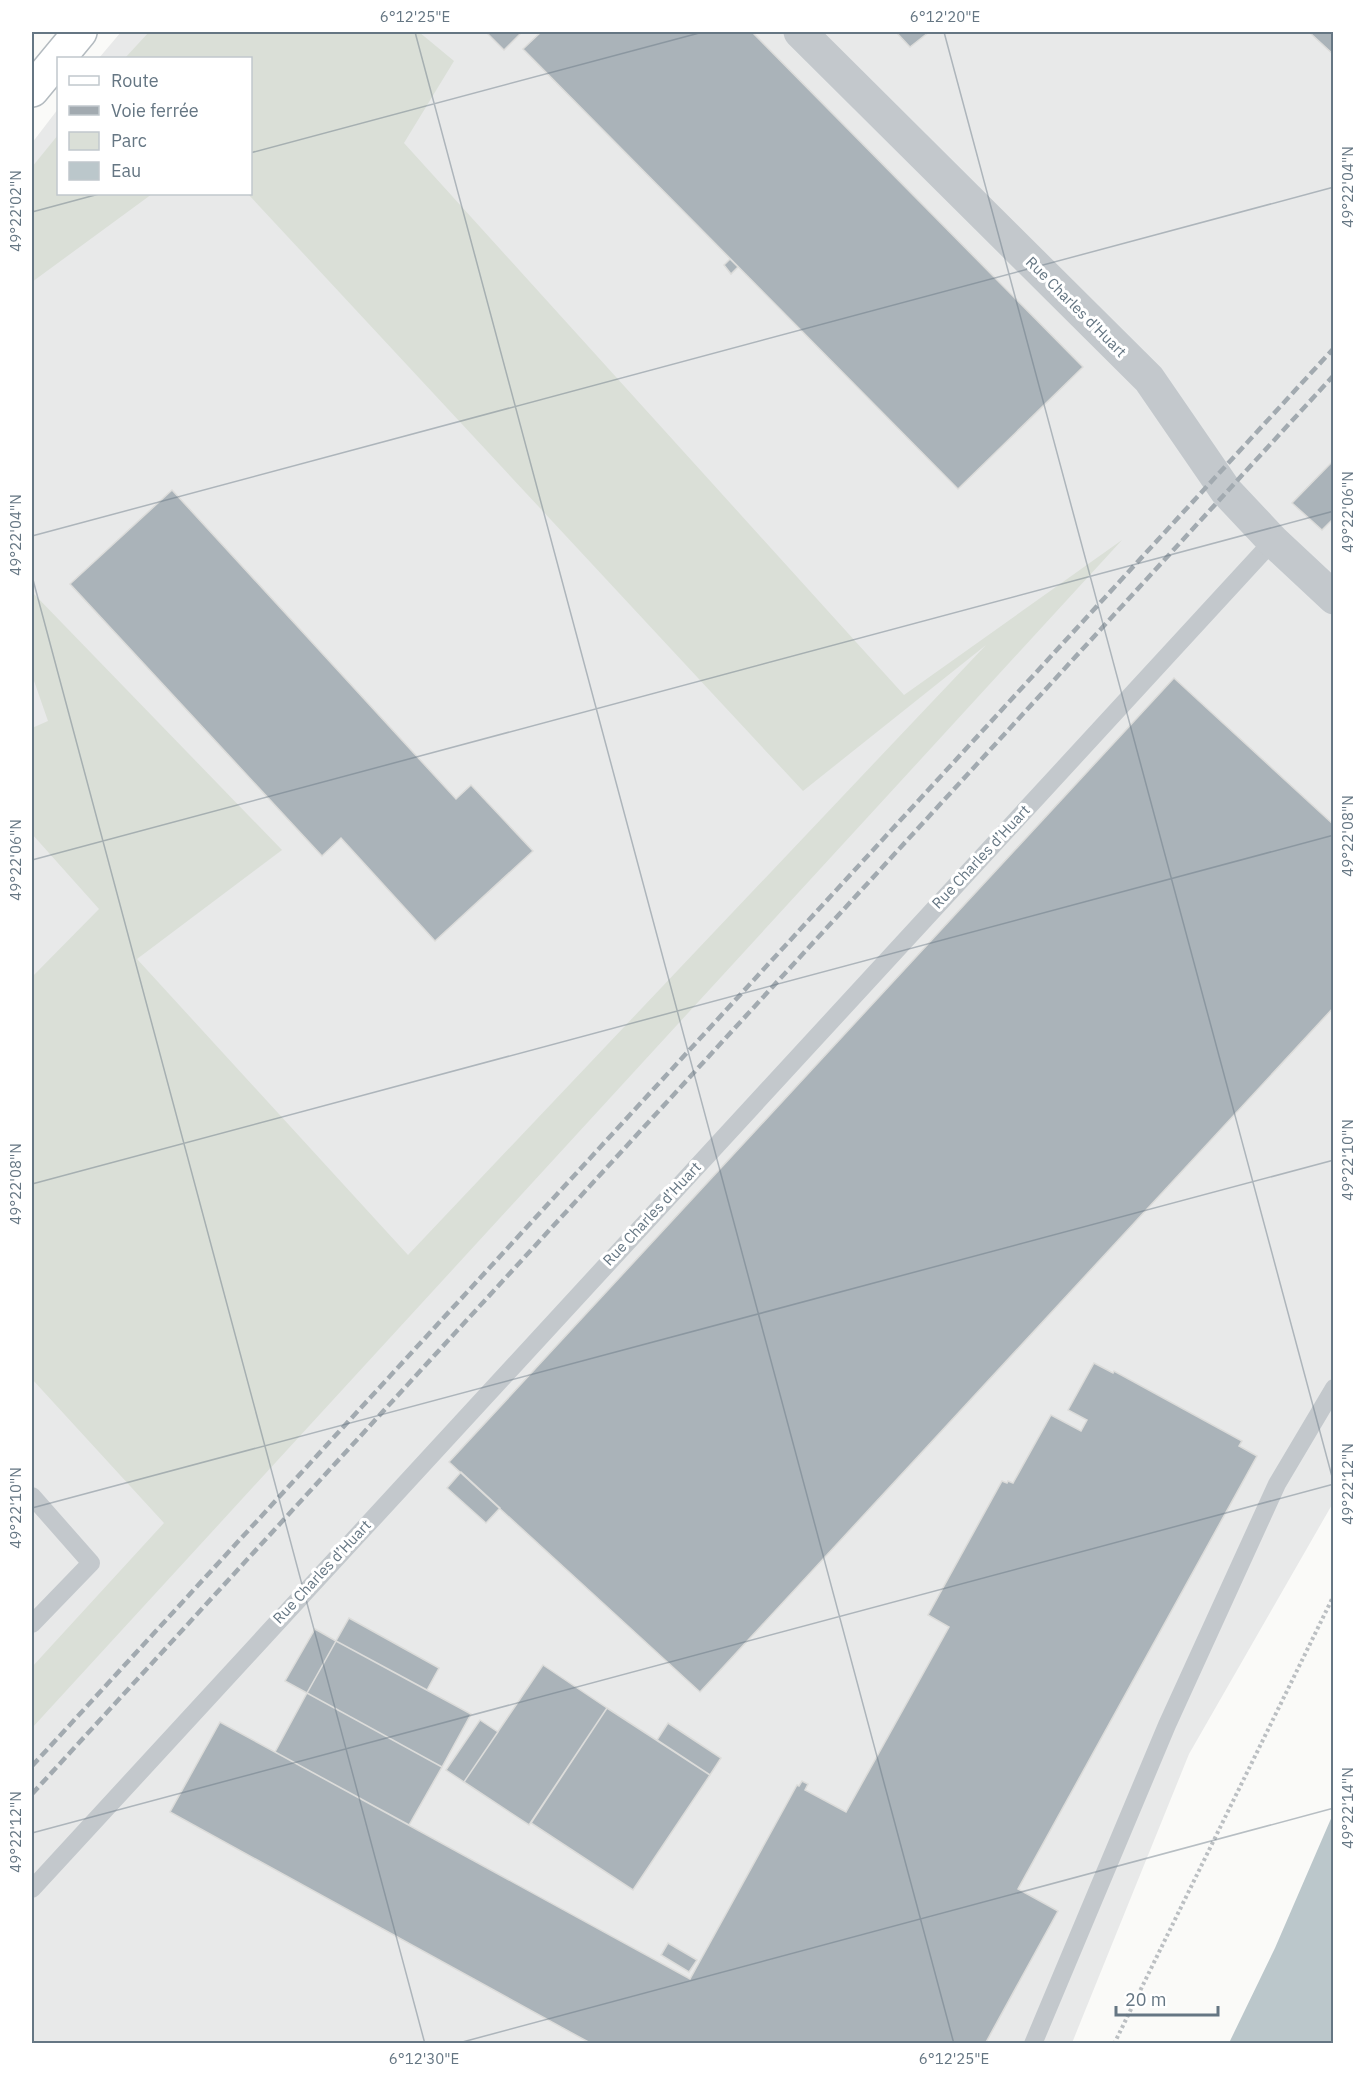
<svg xmlns="http://www.w3.org/2000/svg" width="1365" height="2075" font-family="'IBM Plex Sans',sans-serif">
<style>
.built{fill:#e8e9e9}
.green{fill:#dadfd7}
.water{fill:#bbc7cb}
.building{fill:#aab3b9;stroke:#dcdcda;stroke-width:1.5}
.lines{fill:none;stroke-linecap:round;stroke-linejoin:round}
.secondary-casing{stroke:#b3babf;stroke-width:36}
.path{stroke:#bbbfc2;stroke-width:4;stroke-dasharray:3 3;stroke-linecap:butt}
.lane{stroke:#c3c8cc;stroke-width:18}
.street{stroke:#c3c8cc;stroke-width:33}
.secondary{stroke:#fff;stroke-width:33}
.rail{stroke:#a2aab0;stroke-width:4.5;stroke-dasharray:9 4.5;stroke-linecap:butt}
.ticks{fill:none;stroke:#657683;stroke-width:1.5;stroke-opacity:0.45}
.labels{text-anchor:middle;stroke-width:6;stroke-linejoin:round;paint-order:stroke}
.street-label{font-size:15px;fill:#657683;stroke:#fff}
.neatline{fill:none;stroke:#657683;stroke-width:2}
.ticks-label{font-size:15px;text-anchor:middle;fill:#657683}
</style>
<rect width="100%" height="100%" fill="#fafaf8"/>
<!-- built -->
<path class="built" d="M121,32H1333V1503L1189,1754L1072,2043H32V143L58,109V194H250V58H99Z"/>
<!-- green -->
<path class="green" d="M149,32H419L454,61L404,143L904,695L1122,540L32,1728V1667L164,1523L32,1379V977L99,909L32,834V728L48,721L32,675V592L282,850L137,959L408,1255L986,645L803,791L248,194H250V58H125Z
M58,135V194H152L32,282V167Z"/>
<!-- water -->
<path class="water" d="M1333,1814V2043H1229L1275,1948Z"/>
<!-- building -->
<path class="building" d="M486,32H522L504,50Z
M541,32H752L1083,367L958,489L523,49Z
M896,32H929L910,47Z
M1309,32H1334V55Z
M730,259L738,267L731,274L724,265Z
M1334,460V518L1322,530L1292,503Z
M172,490L456,799L471,785L533,851L435,941L341,838L322,856L70,584Z
M1174,678L1334,825V1007L700,1692L449,1462Z
M1094,1363L1113,1373L1114,1371L1242,1441L1239,1446L1257,1456L1018,1889L1058,1911L985,2044H592L170,1812L220,1722L690,1979L797,1785L799,1786L802,1781L808,1784L805,1790L846,1812L949,1627L928,1615L1002,1481L1007,1483L1008,1481L1013,1483L1051,1415L1081,1431L1087,1420L1068,1410Z
M461,1472L500,1508L486,1523L447,1488Z
M349,1618L439,1668L427,1690L336,1641Z
M315,1629L336,1641L307,1693L285,1681Z
M336,1641L471,1714L442,1767L307,1693Z
M543,1665L607,1708L529,1825L464,1782Z
M307,1693L442,1767L409,1825L275,1752Z
M607,1708L710,1775L633,1890L531,1823Z
M480,1720L498,1732L464,1782L446,1770Z
M668,1723L721,1758L710,1775L657,1740Z
M668,1943L697,1960L689,1972L661,1955Z"/>
<g class="lines">
<defs>
<path id="secondary" d="M32,90L80,32"/>
</defs>
<!-- secondary casing -->
<use href="#secondary" class="secondary-casing"/>
<!-- path -->
<path class="path" d="M1114,2044L1334,1595"/>
<!-- lane -->
<path class="lane" d="M32,1496L91,1563L32,1624
M32,1889L1273,541
M1033,2044L1167,1725L1277,1484L1334,1388"/>
<!-- street -->
<path class="street" d="M800,32L1149,379L1226,491L1273,541L1334,598"/>
<!-- secondary -->
<use href="#secondary" class="secondary"/>
<!-- rail -->
<path class="rail" d="M32,1766L1334,348
M32,1794L1334,375"/>
</g>
<!-- ticks -->
<path class="ticks" d="M415,32L954,2044M944,32L1334,1484M250,153L703,32M32,212L99,194M32,536L1334,187M32,576L425,2044M32,860L1334,511M32,1184L1334,835M32,1508L1334,1160M32,1833L1334,1484M455,2044L1334,1808"/>
<g class="labels">
<!-- street labels -->
<g class="street-label">
<text transform="translate(1076 307) rotate(45)" y="5">Rue Charles d'Huart</text>
<text transform="translate(981 857) rotate(-47)" y="5">Rue Charles d’Huart</text>
<text transform="translate(652 1214) rotate(-47)" y="5">Rue Charles d’Huart</text>
<text transform="translate(322 1572) rotate(-47)" y="5">Rue Charles d’Huart</text>
</g>
</g>
<!-- border -->
<rect width="1365" height="2075" fill="none" stroke="#ffffff" stroke-width="66"/>
<!-- legend -->
<rect x="57" y="57" width="195" height="138" fill="#ffffff" stroke="#c1c8cd" stroke-width="1.5"/>
<rect x="69" y="76" width="30" height="9" fill="#ffffff" stroke="#c1c8cd" stroke-width="1.5"/>
<text x="111" y="87" font-size="18" fill="#657683">Route</text>
<rect x="69" y="106" width="30" height="9" fill="#a2aab0" stroke="#c1c8cd" stroke-width="1.5"/>
<text x="111" y="117" font-size="18" fill="#657683">Voie ferrée</text>
<rect x="69" y="132" width="30" height="18" fill="#dadfd7" stroke="#c1c8cd" stroke-width="1.5"/>
<text x="111" y="147" font-size="18" fill="#657683">Parc</text>
<rect x="69" y="162" width="30" height="18" fill="#bbc7cb" stroke="#c1c8cd" stroke-width="1.5"/>
<text x="111" y="177" font-size="18" fill="#657683">Eau</text>
<!-- scale -->
<path d="M1116 2006v9h102v-9" fill="none" stroke="#657683" stroke-width="3"/>
<text x="1125" y="2006" font-size="18" fill="#657683" stroke="#ffffff" stroke-width="4.5" paint-order="stroke">20 m</text>
<rect x="33" y="33" width="1299" height="2009" class="neatline"/>
<g class="ticks-label">
<text x="415" y="22">6°12'25"E</text>
<text x="945" y="22">6°12'20"E</text>
<text transform="translate(1348 187) rotate(-90)" y="5">49°22'04"N</text>
<text transform="translate(16 211) rotate(-90)" y="5">49°22'02"N</text>
<text transform="translate(1348 512) rotate(-90)" y="5">49°22'06"N</text>
<text transform="translate(16 535) rotate(-90)" y="5">49°22'04"N</text>
<text transform="translate(1348 836) rotate(-90)" y="5">49°22'08"N</text>
<text transform="translate(16 860) rotate(-90)" y="5">49°22'06"N</text>
<text transform="translate(1348 1160) rotate(-90)" y="5">49°22'10"N</text>
<text transform="translate(16 1184) rotate(-90)" y="5">49°22'08"N</text>
<text transform="translate(1348 1484) rotate(-90)" y="5">49°22'12"N</text>
<text transform="translate(16 1508) rotate(-90)" y="5">49°22'10"N</text>
<text transform="translate(1348 1808) rotate(-90)" y="5">49°22'14"N</text>
<text transform="translate(16 1832) rotate(-90)" y="5">49°22'12"N</text>
<text x="424" y="2064">6°12'30"E</text>
<text x="954" y="2064">6°12'25"E</text>
</g>
</svg>
